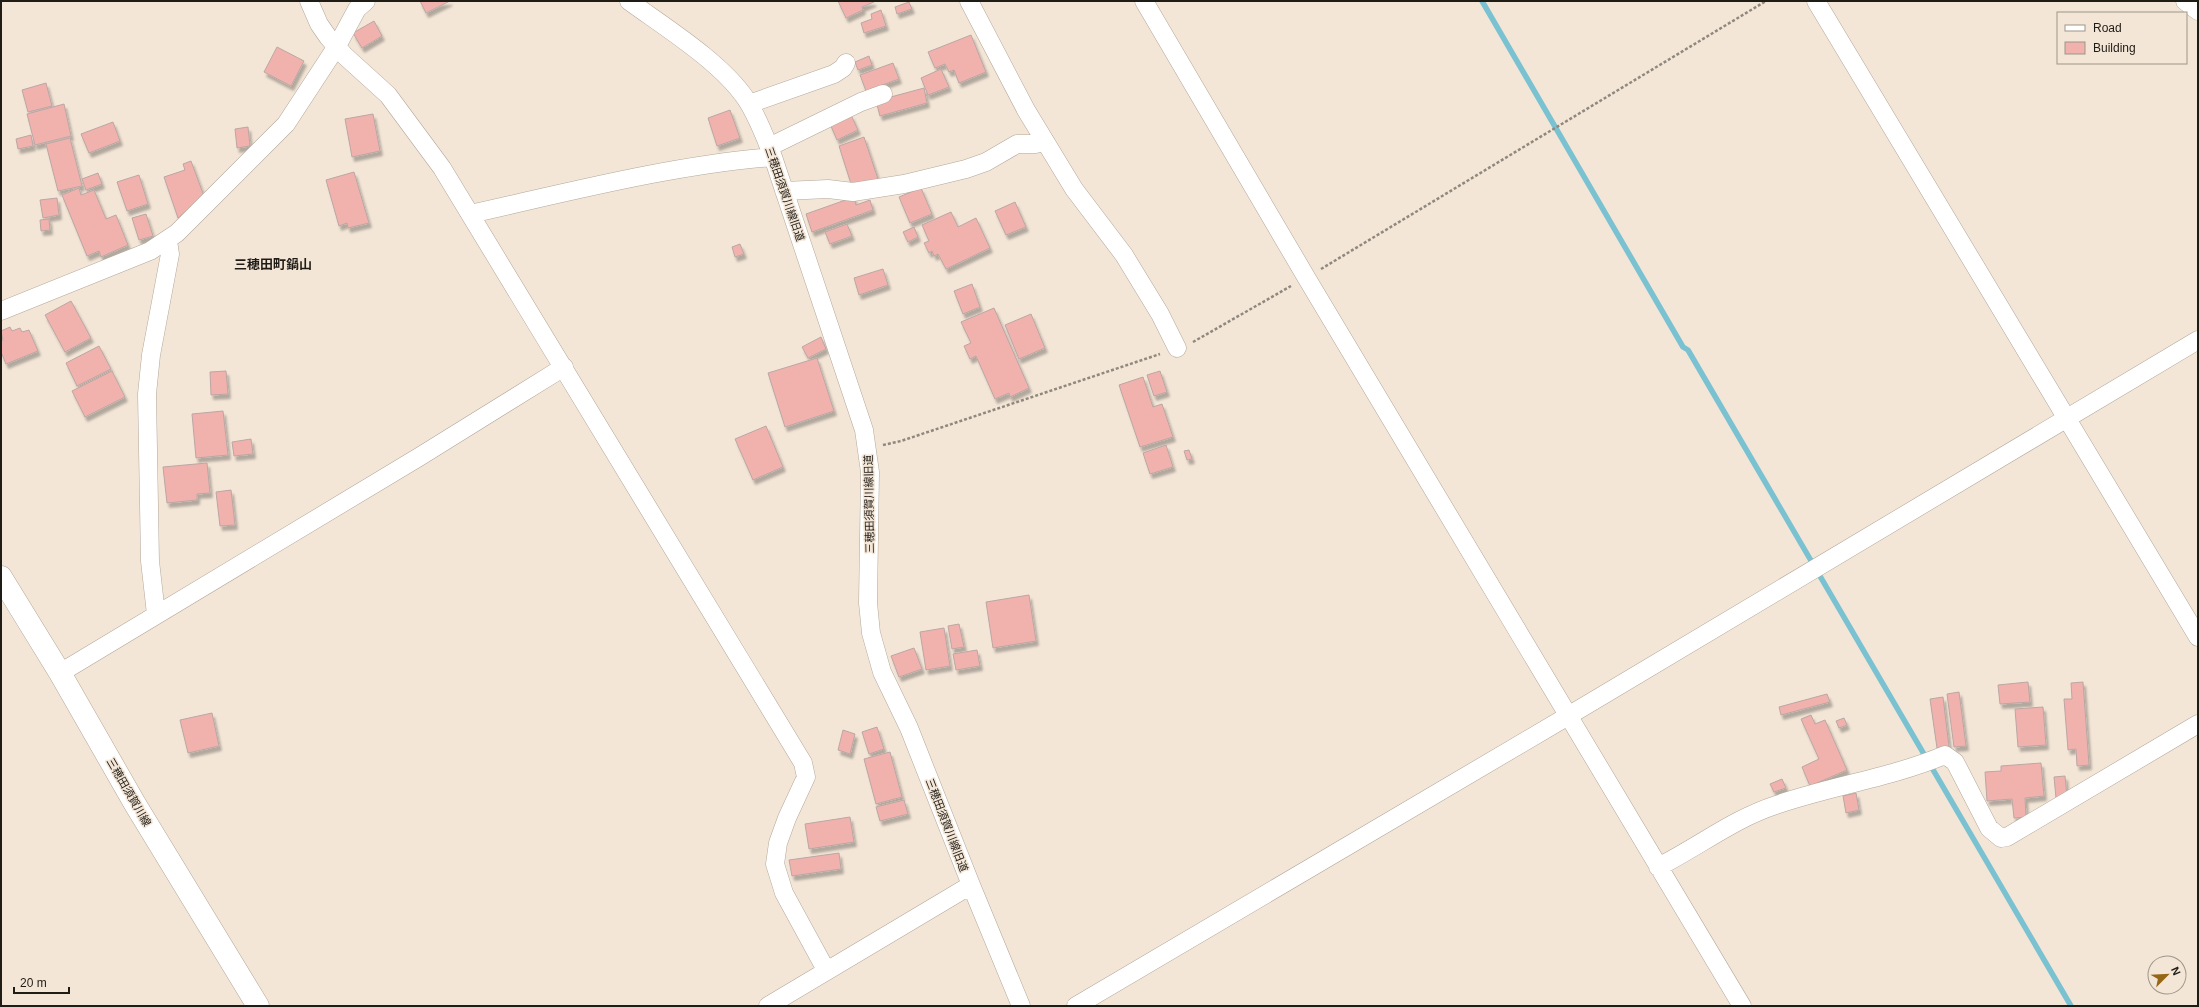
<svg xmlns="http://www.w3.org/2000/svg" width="2199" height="1007" font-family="Arial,'Noto Sans JP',sans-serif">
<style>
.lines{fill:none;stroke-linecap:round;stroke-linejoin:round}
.stream{stroke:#7ac2d1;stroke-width:5.5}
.building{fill:#f1b2ad;stroke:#bba6a4;filter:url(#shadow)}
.street-casing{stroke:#b3a799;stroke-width:19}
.secondary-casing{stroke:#b3a799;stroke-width:23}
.path{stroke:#90887d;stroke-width:2.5;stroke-dasharray:3 2;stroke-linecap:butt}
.street{stroke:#fff;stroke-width:18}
.secondary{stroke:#fff;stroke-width:22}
.labels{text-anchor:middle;stroke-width:3;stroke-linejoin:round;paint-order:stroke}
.street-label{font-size:11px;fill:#1f1b15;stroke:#f3e6d7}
.quarter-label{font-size:13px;font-weight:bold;fill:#1f1b15;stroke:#f3e6d7}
</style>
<defs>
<filter id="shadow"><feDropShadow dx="2.5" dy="4.5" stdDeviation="1" flood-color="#0004"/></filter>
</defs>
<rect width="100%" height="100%" fill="#f3e6d7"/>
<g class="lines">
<!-- stream -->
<path class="stream" d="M1482,1L1683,347L1688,350L2071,1006"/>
</g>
<!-- building -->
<path class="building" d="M420,1H450L426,13Z
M838,1H873L874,2L862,7L863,10L846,18Z
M909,2L912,9L897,14L895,7Z
M881,10L886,26L864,33L861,23L872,19L871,14Z
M374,21L382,36L362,48L353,33Z
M971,35L986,72L959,83L954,70L949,72L945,64L935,68L928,52Z
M277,47L304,61L291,86L264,72Z
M869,56L872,65L858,70L855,62Z
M893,63L899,79L866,91L860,75Z
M941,69L949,87L928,95L921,78Z
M46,83L52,106L28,112L22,90Z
M924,88L927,103L880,116L876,101Z
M64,104L71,136L35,145L27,114Z
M730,110L740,138L717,146L708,118Z
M373,114L380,151L352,157L345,119Z
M851,115L858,130L837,140L830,124Z
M113,122L120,141L89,153L81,134Z
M248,127L250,146L237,148L235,129Z
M31,135L33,146L18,149L16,139Z
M864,137L878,179L852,187L839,146Z
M70,138L82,186L58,191L46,144Z
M191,161L204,196L178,218L164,177L185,170L183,164Z
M354,172L369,223L348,228L347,223L339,226L326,180Z
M98,173L102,184L86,190L82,179Z
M139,175L148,204L127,211L117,182Z
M79,188L81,195L94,190L106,219L116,215L128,245L101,257L99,251L87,256L62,195Z
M921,188L932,214L910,223L899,197Z
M854,197L856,205L870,200L873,210L812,232L806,214Z
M57,198L59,215L43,218L40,200Z
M1015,202L1026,227L1006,235L995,211Z
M951,212L958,227L976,218L990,248L946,269L938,254L934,256L932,251L929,253L924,243L929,241L922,225Z
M146,214L153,236L139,240L132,218Z
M49,219L50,230L41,231L40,220Z
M847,224L852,236L830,244L825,232Z
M914,227L918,237L908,242L903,232Z
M740,244L744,254L735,257L732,247Z
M883,269L888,285L859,295L854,278Z
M972,284L980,307L963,314L954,291Z
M71,301L91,338L65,352L45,315Z
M994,308L1029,388L1010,397L1009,393L995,399L976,356L970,359L964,346L971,343L961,322Z
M1031,314L1045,348L1019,359L1005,325Z
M10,327L12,331L20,328L22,332L29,330L38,351L6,364L1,352V341L3,340L1,331Z
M821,337L826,349L808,358L802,347Z
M99,346L111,369L77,386L66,363Z
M817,358L834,411L785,427L768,373Z
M112,371L125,397L85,417L72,391Z
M226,371L228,394L211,395L210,372Z
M1160,371L1167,392L1154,396L1147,375Z
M1143,377L1153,407L1162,404L1173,437L1140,447L1119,385Z
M223,411L228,455L196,458L192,414Z
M766,426L783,467L753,480L735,439Z
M251,439L253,454L234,456L232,442Z
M1166,445L1173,467L1150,474L1143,453Z
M1189,450L1192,459L1187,460L1184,451Z
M207,463L210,493L197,494V500L167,503L163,467Z
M231,490L235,525L220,526L216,492Z
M1029,595L1036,641L993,648L986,602Z
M959,624L964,647L952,649L948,626Z
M944,628L950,666L926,670L920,632Z
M914,648L922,669L899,677L891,656Z
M977,650L980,666L956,670L953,654Z
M2028,682L2030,702L2000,704L1998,685Z
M2083,682L2089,765L2077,766L2076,749L2068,750L2064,699H2072L2071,683Z
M1959,692L1966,746L1954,747L1947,694Z
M1827,694L1830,702L1781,715L1779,707Z
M1943,697L1949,747L1937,748L1930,699Z
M2043,707L2046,745L2018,747L2015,709Z
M212,713L219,746L188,753L180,720Z
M1811,715L1815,724L1825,720L1847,770L1810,786L1802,767L1819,759L1801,719Z
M1844,718L1847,725L1839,728L1836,721Z
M877,727L884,749L869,754L862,732Z
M843,730L855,734L850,754L838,750Z
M890,752L902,797L876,804L864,759Z
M2041,763L2044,796L2025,798L2026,817L2014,818L2012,799L1987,801L1985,772L2001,771V766Z
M2065,776L2067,797L2056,798L2054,777Z
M1782,779L1786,788L1774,792L1770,784Z
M1856,793L1859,810L1846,813L1843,796Z
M904,800L908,814L880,821L876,807Z
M850,817L854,842L809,849L805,824Z
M839,853L841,869L792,876L789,860Z"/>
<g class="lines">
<defs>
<path id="street" d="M309,1L319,24L328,37L345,56L388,95L442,168L803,763L806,777L787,818L778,843L775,864L784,893L826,970
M629,1C666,28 721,62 746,99C758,117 765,137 773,157L864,430L870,472L868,603L871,633L882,672L909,728L971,885L1021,1006
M969,1L1026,110L1074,189L1124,255L1160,314L1177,348
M1144,1L1306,277L1742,1006
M1816,1L2198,637
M2185,1L2198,11
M749,104L834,74L843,68L846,63
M769,147L861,102L883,94
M784,191L828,189L853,192L904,184L966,169L986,162L1017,144H1036L1045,141
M470,214C569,192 672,165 773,157
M1,311L150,251L177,233L286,124L337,46L357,9L366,1
M156,614L150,561L147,394L151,355L170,254L168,241
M60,673L419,457L564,367
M1658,867C1698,847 1733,819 1776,805C1831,786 1890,778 1945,755L1955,762L1989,828L2001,838L2007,837L2198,724
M768,1006L971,885
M1076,1006L1568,716L2198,340"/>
<path id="secondary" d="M1,577L60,673L135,804L258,1006"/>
</defs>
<!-- street casing -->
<use href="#street" class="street-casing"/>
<!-- secondary casing -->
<use href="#secondary" class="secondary-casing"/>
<!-- path -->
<path class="path" d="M1321,269L1766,1
M1193,342L1291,286
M883,445L901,441L1160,354"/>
<!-- street -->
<use href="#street" class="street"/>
<!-- secondary -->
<use href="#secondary" class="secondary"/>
</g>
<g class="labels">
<!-- street labels -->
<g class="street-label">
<text transform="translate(785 194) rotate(71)" y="4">三穂田須賀川線旧道</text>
<text transform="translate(869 504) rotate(-91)" y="4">三穂田須賀川線旧道</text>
<text transform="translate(129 792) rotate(60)" y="4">三穂田須賀川線</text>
<text transform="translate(947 825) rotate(69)" y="4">三穂田須賀川線旧道</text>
</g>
<!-- quarter labels -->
<g class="quarter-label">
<text x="273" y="269">三穂田町鍋山</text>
</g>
</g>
<!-- border -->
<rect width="2199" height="1007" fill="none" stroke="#1f1b15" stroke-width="4"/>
<!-- legend -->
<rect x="2057" y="12" width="130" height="52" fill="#f3e6d7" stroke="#9e9589"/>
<rect x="2065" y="25" width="20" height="6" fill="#ffffff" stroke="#9e9589"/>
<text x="2093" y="32" font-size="12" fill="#1f1b15">Road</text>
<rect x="2065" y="42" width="20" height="12" fill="#f1b2ad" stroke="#9e9589"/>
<text x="2093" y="52" font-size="12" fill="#1f1b15">Building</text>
<!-- north arrow -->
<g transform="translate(2167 975) rotate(66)"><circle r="19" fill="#f3e6d7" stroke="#9e9589"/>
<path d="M0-3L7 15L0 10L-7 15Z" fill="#956615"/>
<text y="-6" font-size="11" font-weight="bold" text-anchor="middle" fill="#1f1b15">N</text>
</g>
<!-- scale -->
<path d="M14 987v6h55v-6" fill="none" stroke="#1f1b15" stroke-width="2"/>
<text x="20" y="987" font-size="12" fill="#1f1b15" stroke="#f3e6d7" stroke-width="3" paint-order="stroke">20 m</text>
</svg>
